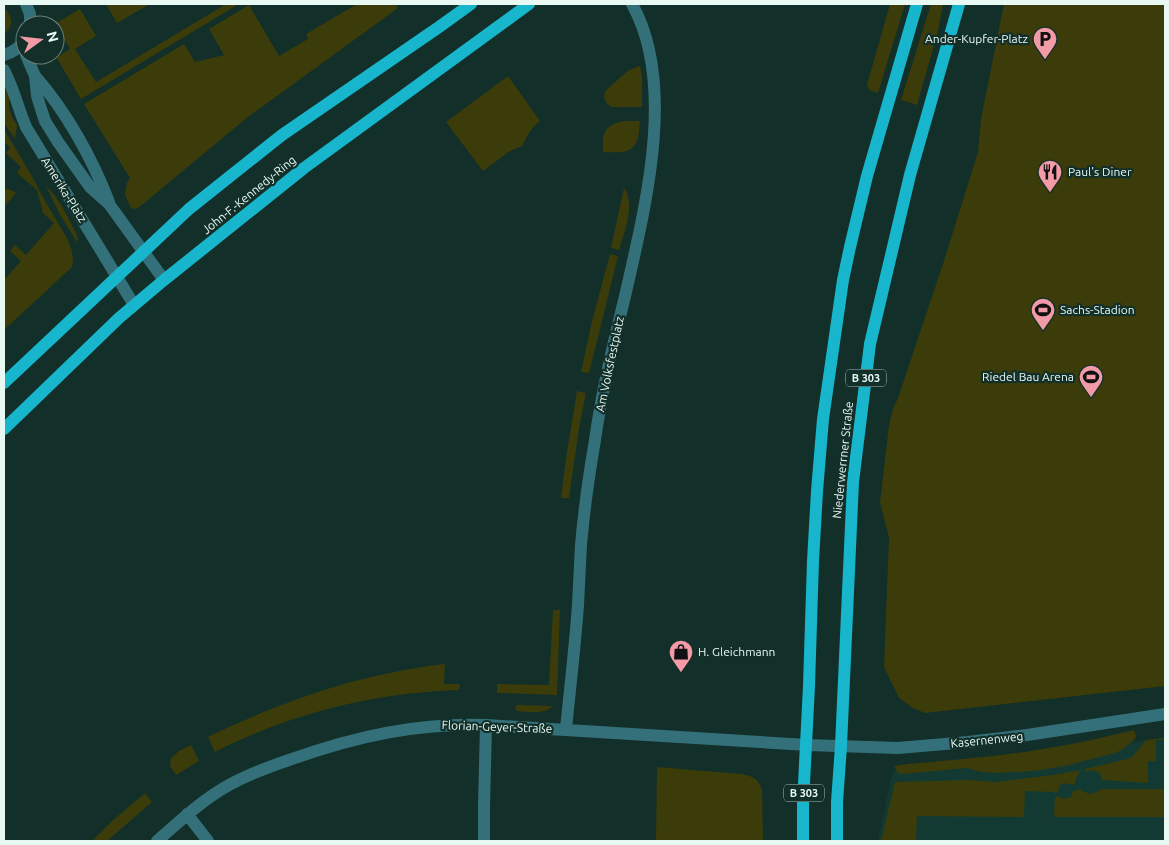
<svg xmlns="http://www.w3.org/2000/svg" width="1169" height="845" font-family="Ubuntu,sans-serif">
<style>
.built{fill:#123a32}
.green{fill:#3b3c09}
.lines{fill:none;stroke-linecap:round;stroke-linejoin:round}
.minor{stroke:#34707a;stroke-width:12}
.major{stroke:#17b6cc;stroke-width:12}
.labels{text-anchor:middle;stroke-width:4.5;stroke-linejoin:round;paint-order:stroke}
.shield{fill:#132f29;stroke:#a8bcb7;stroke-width:1}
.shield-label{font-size:11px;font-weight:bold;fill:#e8f9f4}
.poi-label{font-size:12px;fill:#e8f9f4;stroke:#132f29;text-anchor:start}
.street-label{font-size:12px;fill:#e8f9f4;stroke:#132f29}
</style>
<rect width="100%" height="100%" fill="#132f29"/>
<!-- built -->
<path class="built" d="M1165,737V841H879V836L893,770L1033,759Z"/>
<!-- green -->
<path class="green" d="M106,4H150L117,23Z
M226,4H239L81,99L55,55V50L59,56L70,49L60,32L55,35V25H53L80,9L96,36L75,49L96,82Z
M357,4H395L398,8L248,117L138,208L133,209L131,208L125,195L127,183L130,178L84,104L184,44L195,62L224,55L209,29L249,5L279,56L308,39L306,34Z
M890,4H905L878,93C873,91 868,91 867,85Z
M931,4H943L938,31L917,105L901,100Z
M1004,4H1165V686L925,713L913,708L899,698L884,667L889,537L880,503L889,425L893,409L898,398L943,264L978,152L981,119Z
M4,8C13,16 14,27 4,34Z
M640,66L642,77V107H612C605,104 602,97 606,90L629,70Z
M508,76L540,121C531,128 527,136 522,146L510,151L483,171L446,122Z
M4,90H6L9,97V108L12,117L17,125L15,139L4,123Z
M624,121H640C638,152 632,153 603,152C602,133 604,125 624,121Z
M4,129L34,180L41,194L68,240L72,251L73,261L72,267L4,330V277L6,278L21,261L10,251L15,245L26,255L54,223L43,213L37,190L17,173L21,167L6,153L10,147L4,142Z
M46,186C60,199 68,218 77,235L78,240L77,242L59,213Z
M7,188L16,193L4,207V192Z
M624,188C636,204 624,232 619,250L611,248Z
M610,254L618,256L589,373L581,372L592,321Z
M577,391L586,393L579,428L569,498H561L566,458Z
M553,610H560L557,695L497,693V684L549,685Z
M445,664L444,684H460L459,690C374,693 291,713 215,752L208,737C285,700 359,674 445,664Z
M517,705H519L553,706C543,715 530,712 517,711L515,708Z
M1134,730L1136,736L1134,740L1123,749L1115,753L1069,765L1034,771L996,773L982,772L967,768L902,774L898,773L894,766L908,764C951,760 994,757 1037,750C1069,745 1102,738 1134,730Z
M1165,738V740H1156V761H1148V783L1102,780L1100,773L1091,770L1085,772V769L1131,758L1146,740Z
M191,745L199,761L176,775L170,766L171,758L179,751Z
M657,767L742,774C754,777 757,778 762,789L763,841H656Z
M1081,770L1075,780L1076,783L1072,785L1066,783L1060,785L1058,790V792L1055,793L1054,792L1025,791L1024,817L917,816L916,841H881L895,782L966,780L996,782L1053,775Z
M1081,789L1082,791L1090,794L1099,791L1100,789H1165V817H1054L1055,797L1059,796L1064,799L1071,797L1072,792Z
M145,793L152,802L107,841H92L111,822Z"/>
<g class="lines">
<!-- minor -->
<path class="minor" d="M26,4L30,14V25
M4,55C13,52 20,48 25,40
M26,55L35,76L37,96L41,109L45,121L58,142L90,187L109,204L164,280
M4,70C14,89 18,108 26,127L134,305
M35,76C66,111 92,158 109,202
M566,729C570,688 575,647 578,605C579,585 580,565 581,545C584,510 589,475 595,440C602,390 614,341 626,292C645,208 677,84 632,4
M187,814L208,841
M157,841C180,821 202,800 229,785C249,774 271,766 292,759C357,736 417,723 486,725L807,745L898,748L968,742L1027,735L1165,714
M484,841V806L486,725"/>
<!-- major -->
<path class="major" d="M4,383L189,209L282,135L439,27L471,4
M4,429L119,318L164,280L304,168L529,4
M803,841V803L809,686L813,561L817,491L823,419L843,280L850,247L867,176L917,4
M837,841V802L841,746L853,482L870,344L910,175L959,4"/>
</g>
<!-- icons -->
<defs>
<symbol id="parking-pin" viewBox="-11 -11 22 30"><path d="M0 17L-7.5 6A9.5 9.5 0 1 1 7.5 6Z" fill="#f39aa7" stroke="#132f29"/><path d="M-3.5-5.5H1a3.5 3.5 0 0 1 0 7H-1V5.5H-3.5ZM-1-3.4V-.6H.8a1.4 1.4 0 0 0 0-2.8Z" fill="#111"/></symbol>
<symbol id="restaurant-pin" viewBox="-11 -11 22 30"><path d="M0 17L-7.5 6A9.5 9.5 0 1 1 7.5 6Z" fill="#f39aa7" stroke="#132f29"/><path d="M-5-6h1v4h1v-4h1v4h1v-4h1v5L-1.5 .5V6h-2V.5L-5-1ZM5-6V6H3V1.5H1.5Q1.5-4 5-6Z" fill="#111"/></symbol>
<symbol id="stadium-pin" viewBox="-11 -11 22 30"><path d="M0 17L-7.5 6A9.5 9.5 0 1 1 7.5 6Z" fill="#f39aa7" stroke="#132f29"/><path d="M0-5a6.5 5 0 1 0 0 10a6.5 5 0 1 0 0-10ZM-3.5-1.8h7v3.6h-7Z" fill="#111"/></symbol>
<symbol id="shop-pin" viewBox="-11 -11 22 30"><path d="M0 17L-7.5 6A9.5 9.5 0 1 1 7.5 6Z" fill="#f39aa7" stroke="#132f29"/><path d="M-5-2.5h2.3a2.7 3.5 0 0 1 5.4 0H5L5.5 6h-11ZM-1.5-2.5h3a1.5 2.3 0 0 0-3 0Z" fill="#111"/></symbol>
</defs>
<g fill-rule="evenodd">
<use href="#parking-pin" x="1031" y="25" width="28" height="38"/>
<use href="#restaurant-pin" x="1036" y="158" width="28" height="38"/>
<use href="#stadium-pin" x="1029" y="296" width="28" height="38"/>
<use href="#stadium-pin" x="1077" y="363" width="28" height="38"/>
<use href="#shop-pin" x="667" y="638" width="28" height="38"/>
</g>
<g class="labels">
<!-- shield labels -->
<g class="shield">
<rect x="846" y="369.5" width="40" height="17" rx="4"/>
<rect x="784" y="784.5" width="40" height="17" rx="4"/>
</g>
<g class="shield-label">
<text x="866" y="382">B 303</text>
<text x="804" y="797">B 303</text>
</g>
<!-- poi labels -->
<g class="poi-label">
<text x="1028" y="43" text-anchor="end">Ander-Kupfer-Platz</text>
<text x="1068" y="176">Paul's Diner</text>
<text x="1060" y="314">Sachs-Stadion</text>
<text x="1074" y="381" text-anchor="end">Riedel Bau Arena</text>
<text x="698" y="656">H. Gleichmann</text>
</g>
<!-- street labels -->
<g class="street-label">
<text transform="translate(64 190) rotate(58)" y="4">Amerika-Platz</text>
<text transform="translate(249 195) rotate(-39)" y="4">John-F.-Kennedy-Ring</text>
<text transform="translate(610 364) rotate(-78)" y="4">Am Volksfestplatz</text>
<text transform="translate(843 460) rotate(-84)" y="4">Niederwerrner Straße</text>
<text transform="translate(497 727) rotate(2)" y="4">Florian-Geyer-Straße</text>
<text transform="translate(987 740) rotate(-6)" y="4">Kasernenweg</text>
</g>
</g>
<!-- border -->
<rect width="1169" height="845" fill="none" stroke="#e8f9f4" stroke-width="10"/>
<!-- north arrow -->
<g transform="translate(40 40) rotate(75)"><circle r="24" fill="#132f29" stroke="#68807a"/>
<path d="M0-4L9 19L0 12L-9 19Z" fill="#f39aa7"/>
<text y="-8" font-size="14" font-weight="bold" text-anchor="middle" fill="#e8f9f4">N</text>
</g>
</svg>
